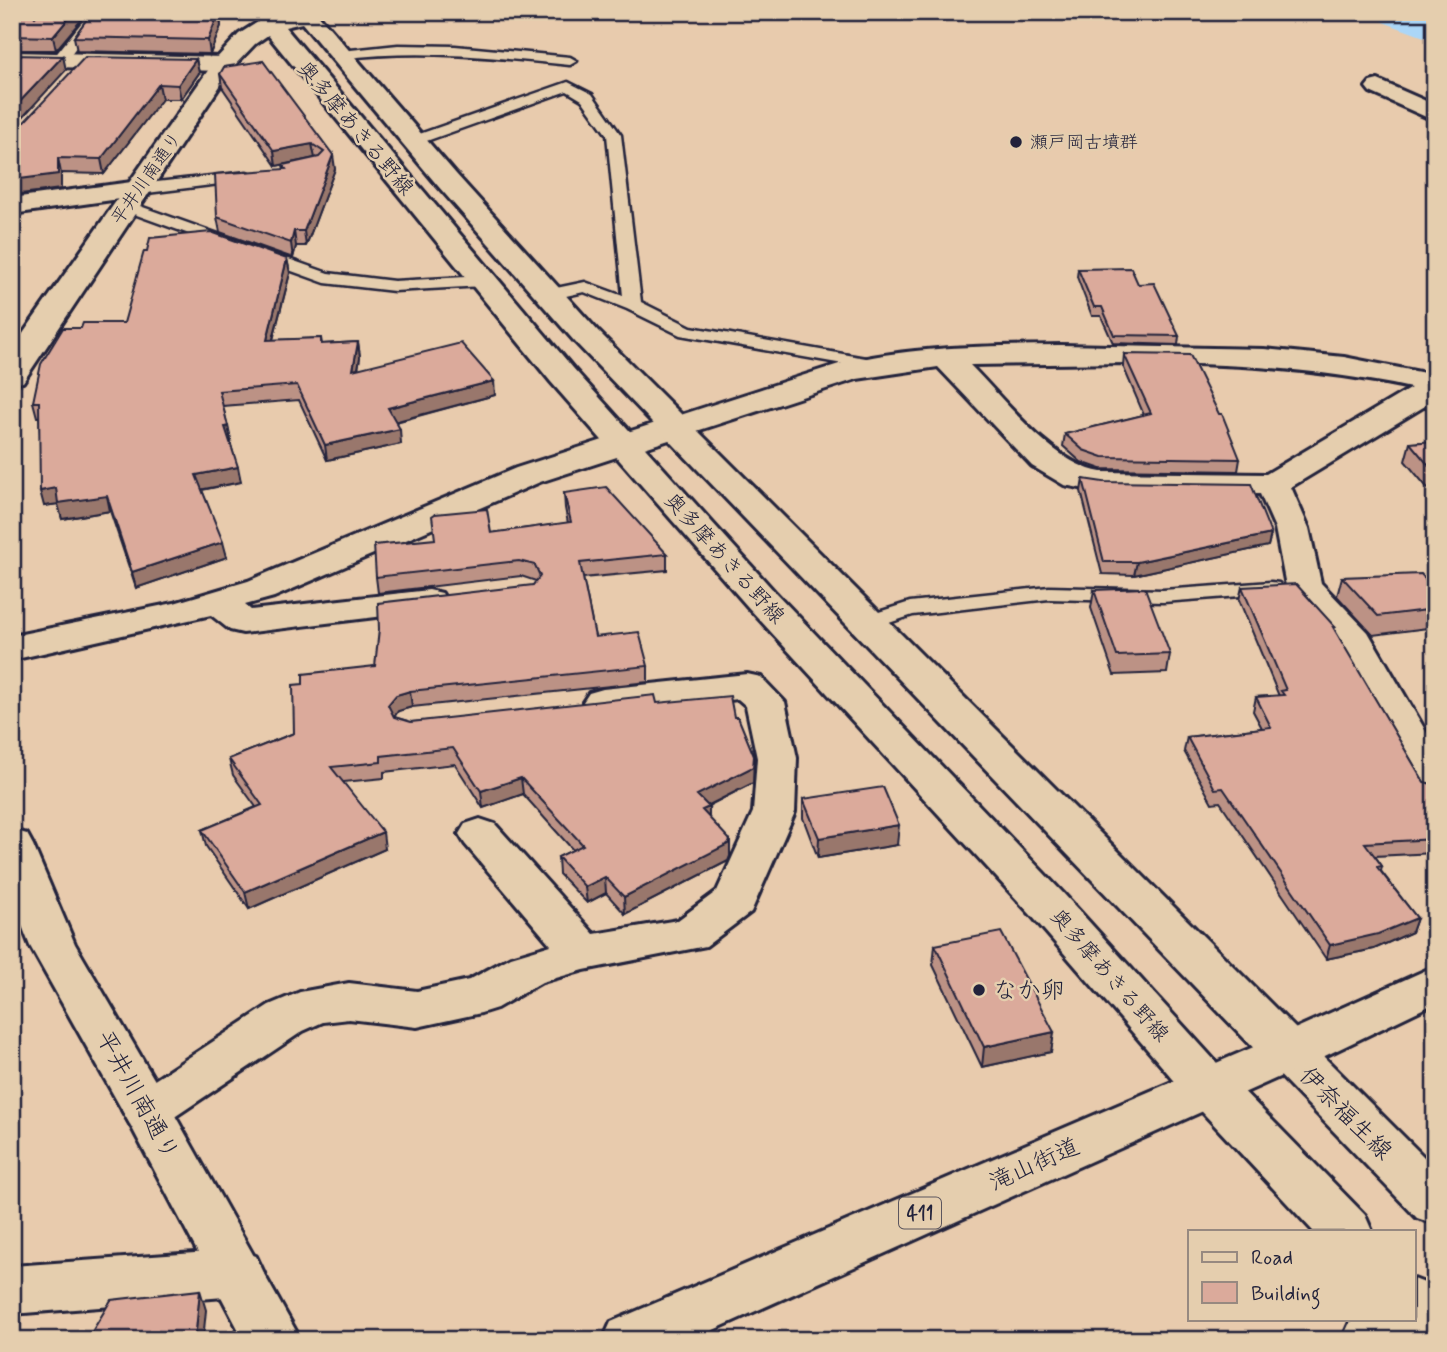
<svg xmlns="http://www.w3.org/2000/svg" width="1447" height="1352" font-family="Mynerve,'Klee One',sans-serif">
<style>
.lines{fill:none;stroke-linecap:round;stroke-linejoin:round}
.river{fill:#abd6f7;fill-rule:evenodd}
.lane-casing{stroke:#22223b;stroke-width:5}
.street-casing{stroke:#22223b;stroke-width:6}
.secondary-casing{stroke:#22223b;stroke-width:6}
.highway-casing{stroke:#22223b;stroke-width:6}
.lane{fill:#e5ceae;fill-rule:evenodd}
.street{fill:#e5ceae;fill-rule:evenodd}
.secondary{fill:#e5ceae;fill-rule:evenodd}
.highway{fill:#e5ceae;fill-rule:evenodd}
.wall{fill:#bc9285;stroke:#22223b;stroke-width:2}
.shaded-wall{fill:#99776c;stroke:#22223b;stroke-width:2}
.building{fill:#dbaa9b;stroke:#22223b;stroke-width:2}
.poi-dot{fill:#22223b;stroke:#e5ceae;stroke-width:2.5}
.labels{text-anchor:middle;stroke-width:5;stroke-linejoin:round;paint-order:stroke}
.far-poi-label{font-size:18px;fill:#22223b;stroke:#e5ceae;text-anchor:start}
.far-street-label{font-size:18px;fill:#22223b;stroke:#e5ceae}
.shield{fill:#e5ceae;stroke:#5c565e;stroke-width:2}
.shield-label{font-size:19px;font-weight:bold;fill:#22223b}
.street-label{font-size:21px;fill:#22223b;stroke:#e5ceae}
.near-poi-label{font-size:24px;fill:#22223b;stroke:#e5ceae;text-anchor:start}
.near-street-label{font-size:24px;fill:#22223b;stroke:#e5ceae}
</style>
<rect width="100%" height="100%" fill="#e8cbad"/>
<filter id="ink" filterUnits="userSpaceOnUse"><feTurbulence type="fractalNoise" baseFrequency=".0143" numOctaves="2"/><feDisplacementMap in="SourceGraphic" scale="14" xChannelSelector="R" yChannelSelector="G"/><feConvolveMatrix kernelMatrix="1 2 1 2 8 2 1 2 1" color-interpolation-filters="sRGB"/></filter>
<g filter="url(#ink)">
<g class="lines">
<!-- river -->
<path class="river" d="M1376,12H1435V41L1383,22Z"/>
<defs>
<path id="lane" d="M90,12H103L64,63H54V57Z
M398,45L455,46L570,57L577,61L570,65C493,57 418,49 341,59L334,55L341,51Z
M568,82L592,94L621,135L641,302L691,327L877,360L883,361L886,365L883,369L877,370L680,335L627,309L584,292L548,300L542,299L539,295L542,291L585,282L623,296L607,135L582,100L567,91L418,144H408L406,141L408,138Z
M247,172L252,174L255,177L252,180L139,194L131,189L139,184Z
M126,201L328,273L394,281L483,276L491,281L483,286L394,291L325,283L120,209L118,206L120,203Z
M1271,582L1279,583L1282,588L1279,593L1163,602L1049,599L913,615L865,631L857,629L854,624L857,619L910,602L1049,587L1163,590Z"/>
<path id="street" d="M12,52L224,57L232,59L236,64L232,69L224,71L12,66Z
M1378,80L1435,105V121L1370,92L1366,87L1370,82Z
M139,181L148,183L152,189L148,195L12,214V198Z
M1061,345L1264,349L1344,357L1435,375V400L1291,487L1309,528L1321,583L1368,632L1435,747V798L1420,794L1339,645L1286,586L1275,528L1260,494L1101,492L1064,485L1032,466L938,367L857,379L540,482L274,597L245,605L251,610L429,590L442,593L447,601L442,609L243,633L230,630L211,615L12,660V636L174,603L248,581L516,468L839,364C912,346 986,346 1061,345ZM1128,363C1224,363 1317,368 1411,388L1266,474L1101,472C1053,464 1004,399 970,365Z
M747,674L761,677L785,702L797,758L795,812L751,912L706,946L584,970L542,982L497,1008L481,1013L417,1027L349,1019L323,1022L303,1031L164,1124L147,1130L130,1124L122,1110L130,1096L269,1005L300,992L349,983L417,991L469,980L511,957L551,945L465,844L459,834L465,824L480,819L495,824L594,934L678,920L717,891L753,812L757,758L746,706L738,699L603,715L589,711L583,702L589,693L603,689Z
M237,1250L256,1256L264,1273L256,1290L237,1296L12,1314V1266Z
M1414,1298L1423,1302L1431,1319L1423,1336L1418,1340H1342L1350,1322L1356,1319H1414Z"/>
<path id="secondary" d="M250,12H273L276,16L291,12H316L456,174L598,331L1435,1168V1224L1417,1218L576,343L438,186L302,23L285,27L573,368L774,591L1063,893L1226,1073L1365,1215L1372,1231H1313L1192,1101L1031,915L748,607L551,382L268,35L255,44L232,68L23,382L12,384V350L22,335L216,59L239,34L258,22Z
M12,830L27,834L33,845L75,944L164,1096L301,1340H244L130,1124L30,946L12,900Z
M1414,1279L1435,1287V1340H1413L1394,1319H1414Z"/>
<path id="highway" d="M1435,966V1003L1304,1066L691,1340H603L611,1322L1270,1040Z"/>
</defs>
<!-- lane casing -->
<use href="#lane" class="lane-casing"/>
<!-- street casing -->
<use href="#street" class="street-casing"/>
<!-- secondary casing -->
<use href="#secondary" class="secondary-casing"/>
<!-- highway casing -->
<use href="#highway" class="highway-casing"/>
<!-- lane -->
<use href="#lane" class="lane"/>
<!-- street -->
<use href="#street" class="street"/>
<!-- secondary -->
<use href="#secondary" class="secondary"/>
<!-- highway -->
<use href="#highway" class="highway"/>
</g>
<!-- wall -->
<path class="wall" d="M12,12L35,17L39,12H88L56,50H12Z
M92,12H155L154,14L219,12L221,26L210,54L77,51L74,37Z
M196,59L199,73L181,99H162L104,174L61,173V189L12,133Z
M263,61L335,169L306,246H296L293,258L220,232L217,217L284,169L283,165L302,161L276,166L222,87L220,74Z
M287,259L290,273L273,340L321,338L322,344L358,342L360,357L358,369L495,395L396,422L401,444L327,460L299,400L223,406L231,441H230L241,482L202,490L227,557L136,588L110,511L62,519L58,504L44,506L39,417H37L33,402L81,328L124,323Z
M1078,269L1138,284L1179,336L1178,345L1113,343L1101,316H1092L1077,277Z
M1124,354L1240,459L1238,471L1101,469L1081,462L1063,446L1065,434L1144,415L1123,366Z
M1435,441V497L1405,461L1410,443Z
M1083,479L1271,534L1268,546L1134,575L1102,574L1081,491Z
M564,493L667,554V570L583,578L595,637L648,666V682L412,707L398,711L394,717L411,722L657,703L734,717L754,756L753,783L708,806L709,818L730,856L728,861L625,914L606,893L587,903L559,874L558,857L573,850L523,794L483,808L455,764L384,772V778L343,782L385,849L249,909L206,846L202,830L256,807L233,775L229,759L294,733L303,684L375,666L533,585L536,581L521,576L378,593L376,577L491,533L568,523L565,508Z
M1342,577L1435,590V627L1373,635L1337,596Z
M1242,587L1335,627L1334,630L1424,782L1435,785V853L1375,856L1382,866L1381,871L1417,918L1412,932L1374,949L1326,959L1220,802L1212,803L1184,751L1187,737L1262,728L1253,711L1256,697L1279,696L1239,600Z
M1094,590L1170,654L1167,673L1114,675L1091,608Z
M803,799L897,845L818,858L803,818Z
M935,945L1054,1032L1051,1052L982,1067L933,965Z"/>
<!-- shaded-wall -->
<path class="shaded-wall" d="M74,12H88L56,50L53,37Z
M219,12L221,26L210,54L208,40Z
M63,56L66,70L12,129V110Z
M196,59L199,73L181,99L178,85Z
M159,84L162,99L104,174L101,159Z
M312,144L315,158L276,166L274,151Z
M333,155L335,169L306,246L304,231Z
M58,158L61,173V189L12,195V180Z
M294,231L296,246L293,258L291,243Z
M287,259L290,273L269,354L267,340Z
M358,342L360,357L355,385L353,370Z
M494,381L495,395L390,423L388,408Z
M228,426L231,441H228L225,427Z
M400,429L401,444L327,460L325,445Z
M238,467L241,482L199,490L196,475Z
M56,488L107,496L110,511L62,519L58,504L44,506L40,491Z
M1271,534L1268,546L1134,575L1137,562Z
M223,542L227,557L136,588L132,572Z
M410,691L412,707L398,711L391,722L388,705L396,695Z
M754,756L753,783L697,811V795Z
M521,778L523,794L483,808L481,791Z
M709,807V823L702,810Z
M899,825L897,845L818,858L819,838Z
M383,832L385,849L249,909L245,892Z
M730,840V856L728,861L625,914L624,897Z
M605,877L606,893L587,903L585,887Z
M1417,918L1412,932L1374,949L1326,959L1330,945Z
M1054,1032L1051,1052L982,1067L984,1047Z
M200,1290L206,1310L203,1340H195Z"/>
<!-- building -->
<path class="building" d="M12,12H31L35,17L39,12H74L53,37L12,36Z
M92,12H142L141,14L219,12L208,40L74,37Z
M12,55L63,56L12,110Z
M85,57L196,59L178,85L159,84L101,159L58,158V174L12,180V133L15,132Z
M263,61L333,155L304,231H294L291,243L217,217L215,174L286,169L283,165L319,157L324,152L312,144L274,151L220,74L224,67Z
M211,232L287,259L267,340L321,338V344L358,342L353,370L461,343L494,381L388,408L400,429L325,445L297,385L219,391L228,426L225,427L238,467L196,475L223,542L132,572L107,496L58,503L56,488L40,491L39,402H33L41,364L63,328H81L83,323H124L144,251H147L150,238Z
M1131,268L1138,284L1154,283L1179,336L1114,335L1102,307H1094L1078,269Z
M1124,354L1190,355L1219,414H1222L1240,459L1103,457L1083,450L1065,434L1151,413Z
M1435,441V473L1410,443Z
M1083,479L1103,482L1251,484L1271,534L1137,562H1104Z
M606,487L667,554L580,563L595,637L639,632L648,666L410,691L396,695L388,705L394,717L411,722L655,695L657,703L730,696L734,717H738L754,756L753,767L697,795L709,807L702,810L730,840L728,844L624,897L605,877L585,887L558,857L583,845L521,778L481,791L453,748L381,756V762L331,767L383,832L245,892L202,830L262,805L229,759L294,733L293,685L303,684V674L375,666L379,629L378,603L533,585L540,576L535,565L519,561L376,577L374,545L435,539L432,516L435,514L487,509L491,533L571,522L564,493Z
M1421,574L1435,590V609L1378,616L1342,577Z
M1296,584L1335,627H1333L1424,782L1435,785V839L1365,843L1382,866L1377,867L1417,918L1378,934L1330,945L1223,788L1215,789L1187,737L1271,727L1256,697L1284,695L1281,691L1286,690L1242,587Z
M1145,588L1170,654L1117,656L1094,590Z
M883,787L899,825L819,838L803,799Z
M1001,932L1054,1032L984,1047L935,945Z
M200,1290L195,1340H87L111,1300Z"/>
</g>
<!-- markers -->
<g class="poi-dot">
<circle cx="1016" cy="142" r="7"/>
<circle cx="979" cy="990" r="7"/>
</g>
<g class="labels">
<!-- far-poi labels -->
<g class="far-poi-label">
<text x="1030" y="148">瀬戸岡古墳群</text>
</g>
<!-- far-street labels -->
<g class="far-street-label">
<text transform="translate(146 178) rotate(-55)" y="6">平井川南通り</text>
</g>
<!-- shield labels -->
<rect class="shield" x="899" y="1197.5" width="42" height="31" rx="5"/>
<g class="shield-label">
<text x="920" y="1220">411</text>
</g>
<!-- street labels -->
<g class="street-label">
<text transform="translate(356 128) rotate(50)" y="7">奥多摩あきる野線</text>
<text transform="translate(725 558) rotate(48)" y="7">奥多摩あきる野線</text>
<text transform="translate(1110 975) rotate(49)" y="7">奥多摩あきる野線</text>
</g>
<!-- near-poi labels -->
<g class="near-poi-label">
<text x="993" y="998">なか卵</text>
</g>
<!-- near-street labels -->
<g class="near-street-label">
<text transform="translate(138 1095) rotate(61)" y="8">平井川南通り</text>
<text transform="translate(1346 1113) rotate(45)" y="8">伊奈福生線</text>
<text transform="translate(1034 1164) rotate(-24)" y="8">滝山街道</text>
</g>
</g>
<!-- margin -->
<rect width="1447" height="1352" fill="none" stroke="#e5ceae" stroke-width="42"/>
<rect x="21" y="21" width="1405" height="1310" fill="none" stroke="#22223b" stroke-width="2.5" filter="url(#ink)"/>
<!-- legend -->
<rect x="1188" y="1230" width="228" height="91" fill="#e5ceae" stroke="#978980" stroke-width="2"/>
<rect x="1202" y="1252" width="35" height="10" fill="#e5ceae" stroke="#978980" stroke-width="2"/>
<text x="1251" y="1264" font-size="21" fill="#22223b">Road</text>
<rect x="1202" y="1282" width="35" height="21" fill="#dbaa9b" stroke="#978980" stroke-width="2"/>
<text x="1251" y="1300" font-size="21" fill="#22223b">Building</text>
</svg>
